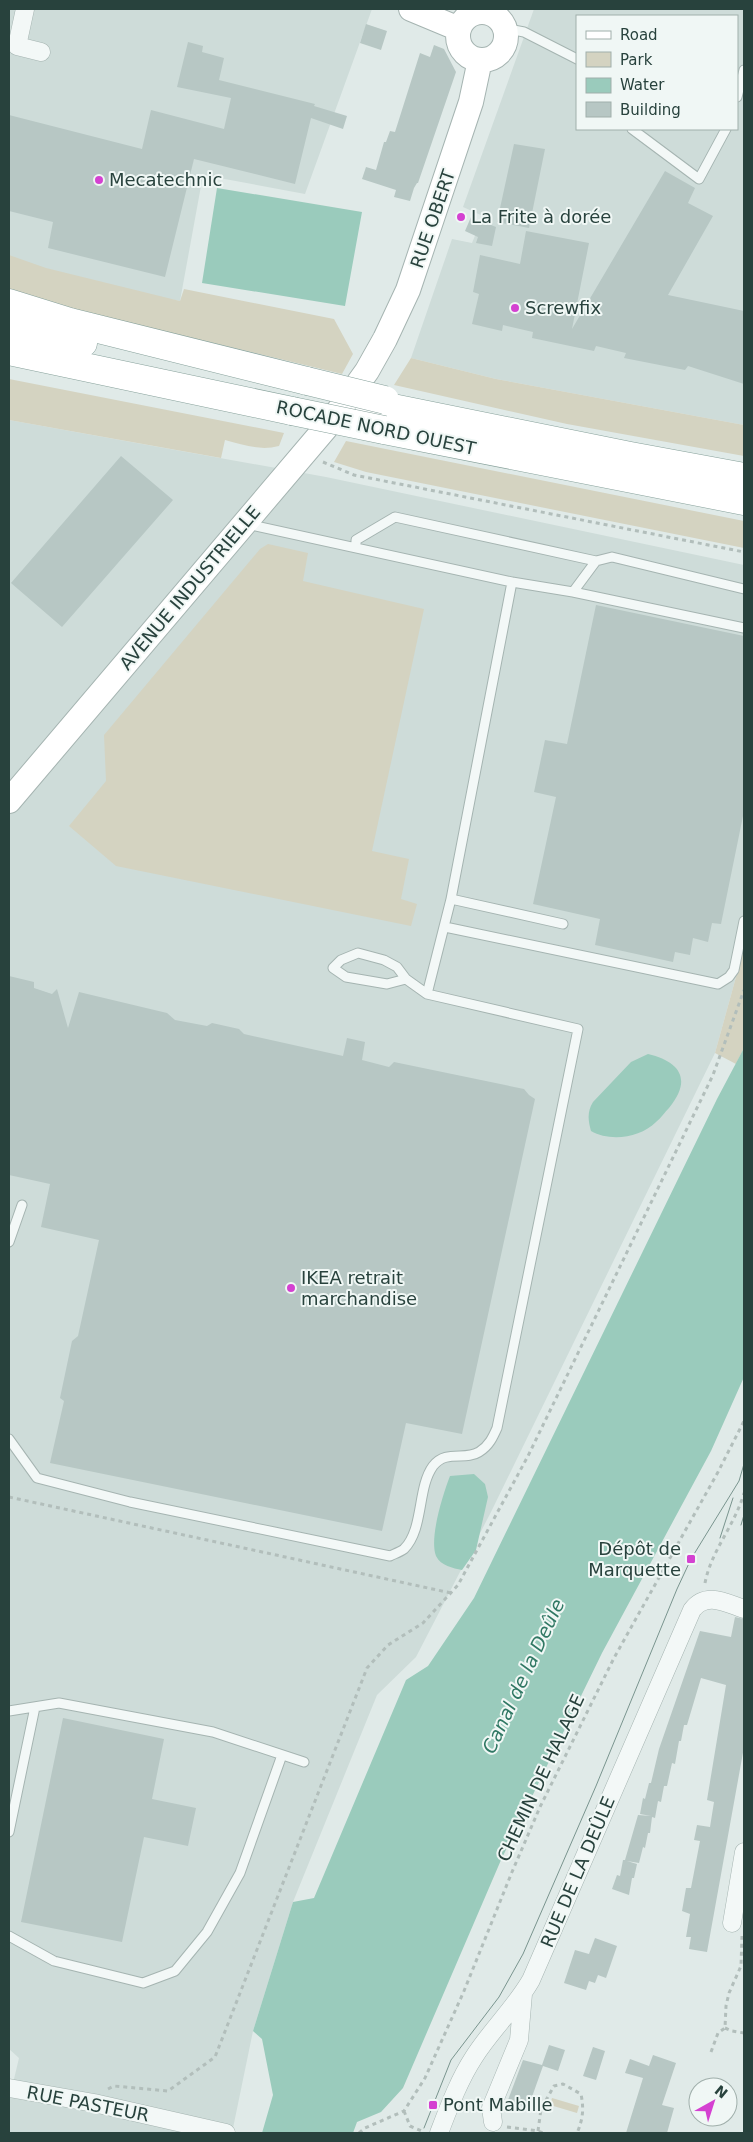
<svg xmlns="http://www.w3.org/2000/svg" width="753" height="2142" font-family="'DejaVu Sans',sans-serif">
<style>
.built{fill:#cedcd9;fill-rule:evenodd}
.green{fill:#d4d3c1}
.water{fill:#9acbbc}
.building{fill:#b7c7c4}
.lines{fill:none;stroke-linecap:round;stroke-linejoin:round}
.lane-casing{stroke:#a5b4b1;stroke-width:11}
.street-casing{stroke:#a5b4b1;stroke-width:19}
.secondary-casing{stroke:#a5b4b1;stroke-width:26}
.highway-casing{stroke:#87a19b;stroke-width:29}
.path{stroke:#b2bebb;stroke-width:3;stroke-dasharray:4 4;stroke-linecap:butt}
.lane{stroke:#f3f8f7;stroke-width:9}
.street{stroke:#f3f8f7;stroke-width:18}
.secondary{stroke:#fff;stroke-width:24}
.highway{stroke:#fff;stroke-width:28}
.tram{stroke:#79948e;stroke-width:1}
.highway-bridge-casing{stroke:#87a19b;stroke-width:29;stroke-linecap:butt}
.highway-bridge{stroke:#fff;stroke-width:28}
.poi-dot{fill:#d441d1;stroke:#f0f7f5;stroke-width:2}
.labels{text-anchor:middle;stroke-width:4;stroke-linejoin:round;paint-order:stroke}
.poi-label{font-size:18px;fill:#28423d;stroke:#f0f7f5;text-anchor:start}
.street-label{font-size:18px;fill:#28423d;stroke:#f0f7f5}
.water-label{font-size:19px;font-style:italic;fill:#307864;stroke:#f0f7f5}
</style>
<rect width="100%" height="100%" fill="#e0eae8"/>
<!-- built -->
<path class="built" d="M9,9H372L305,194L203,175L180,301L9,270Z
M534,9H744V425L496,379L411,358L452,239L472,243L483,216L463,207ZM577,16H737V129H577Z
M9,420L326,477L744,565V948L715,1053L491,1512L416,1657L377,1695L293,1902L253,2031L232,2133H9V2100L19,2058L9,2049Z"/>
<!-- green -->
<path class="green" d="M9,255L46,268L180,301L184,289L334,319L353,354L342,374L59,306L9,289Z
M411,358L496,379L744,425V456L567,424L394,385Z
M9,379L284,433L279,446C260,451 244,445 225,440L221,458L9,420Z
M346,441L744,521V548L366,472L334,462Z
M268,544L308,553L303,581L424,609L372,851L409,859L401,899L417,904L411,926L116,866L69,826L106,781L104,735L260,549Z
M744,948V1048L736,1064L715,1053Z
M552,2098L579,2106L577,2113L550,2105Z"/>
<!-- water -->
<path class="water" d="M217,188L362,212L345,306L202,283Z
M744,1048V1377L711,1451L602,1653L501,1860L403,2088L381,2112L357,2122L353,2133H262L273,2095L262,2039L253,2031L293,1902L314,1898L406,1680L428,1666L474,1598L717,1099Z
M648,1054C681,1062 692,1080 669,1108C665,1112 661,1118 656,1122C640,1138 610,1142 591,1131C588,1120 587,1112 593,1102L631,1062Z
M474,1474L485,1484L488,1497L476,1550L462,1570C453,1568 441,1566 436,1556C429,1538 443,1494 450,1476Z"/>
<!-- building -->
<path class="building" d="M366,24L387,31L381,50L360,43Z
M188,42L203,46L202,52L224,58L219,80L315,104L314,106L347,116L343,129L311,118L295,184L194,159L165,277L48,248L53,222L9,211V115L142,149L151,110L224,129L231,98L177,87Z
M434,45L444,49L456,72L418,183H417L414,188L410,201L394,197L396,190L362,179L366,167L376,170L384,142H386L390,131L395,132L420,53L430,57Z
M514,144L545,149L529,228L497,222Z
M665,171L695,188L688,203L713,216L668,295L744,311V384L688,366L685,370L624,358L626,353L596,346L594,351L532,338L533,332L503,325L502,331L472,324L479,294L473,292L480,255L520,264L526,231L589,243L572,329Z
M471,217L496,227L492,246L476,243L478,237L465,231Z
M121,456L173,500L62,627L11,583Z
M596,605L744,636V811L721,924L712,923L708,942L693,938L690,955L675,952L673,962L595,945L600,919L533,904L556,797L534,792L545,740L567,744Z
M9,976L34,982V988L52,994L57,989L68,1028L79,992L167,1013L175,1020L207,1026L212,1023L239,1029L244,1034L343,1056L347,1038L365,1042L362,1060L389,1067L394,1062L524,1089L529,1095L535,1099L462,1434L406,1423L382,1531L50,1463L64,1401L60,1398L72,1341L78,1336L99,1240L41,1227L50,1184L9,1175Z
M735,1617L744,1619V1747L707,1952L689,1949L691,1937H686L690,1914L682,1911L686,1888H691L700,1841L694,1840L697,1825L710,1827L714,1802L707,1800L726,1685L701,1678L687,1725H684L681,1741H679L675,1764L672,1763L667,1786H664L661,1802L658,1801L655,1818L652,1817L650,1833H648L645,1848L643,1847L639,1863L627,1861L637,1864L634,1878H630H632L629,1895L612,1889L617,1875L620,1876L623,1860H625L638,1815L651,1816L640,1814L643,1798L645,1799L649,1783H651L659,1749L700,1631L731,1637Z
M63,1718L164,1739L152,1799L196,1808L188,1846L144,1837L122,1942L21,1922Z
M595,1938L617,1946L606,1978L598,1975L595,1983L589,1981L586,1990L564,1983L575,1950L589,1954Z
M549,2045L565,2050L558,2071L543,2066L528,2108L508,2100L523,2060L542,2065Z
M593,2047L605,2051L596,2080L583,2076Z
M653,2055L676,2063L662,2105L674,2108L667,2133H626L643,2078L625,2073L630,2059L649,2066Z"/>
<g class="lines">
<defs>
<path id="lane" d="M504,28L524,32L577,59
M737,97L744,70
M632,129L699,179L726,129
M356,547V540L395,517L596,561L573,592L512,582
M596,561L612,557L744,589
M573,592L744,628
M451,899L563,924
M445,927L718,984L729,977L734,970L744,921
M406,979L387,984L346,977L333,968L341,960L358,953L384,960L397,967L406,979L427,994
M9,1242L22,1205
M9,1439L37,1478L130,1502L390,1556C394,1554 400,1552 404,1549C424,1529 417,1488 433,1466C446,1449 465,1461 479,1452C489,1446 493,1437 497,1428L578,1029L427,994L451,899L512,582L247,524
M9,1711L59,1703L213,1732L304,1762
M9,1832L35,1707
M9,1936L54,1961L143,1983L175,1971L207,1932L240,1873L282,1755"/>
<path id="street" d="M25,9L17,46L41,52
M732,1923L744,1852
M9,2088L94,2103L226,2133
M493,2122L491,2108L519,2040L523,1994
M439,2133C449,2107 459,2080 474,2057C491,2030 515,2008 531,1980L692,1610C706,1591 726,1603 744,1609"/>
<path id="secondary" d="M411,9L459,29
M458 36a24 24 0 1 1 48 0a24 24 0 1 1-48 0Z
M9,801L329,424L367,371L385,339L408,290L471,102L480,60"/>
<path id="highway" d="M9,303L70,322L307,381
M9,327L83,343
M9,351L292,411
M368,403L630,456L744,477
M384,430L744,501"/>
</defs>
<!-- lane casing -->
<use href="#lane" class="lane-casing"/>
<!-- street casing -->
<use href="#street" class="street-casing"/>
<!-- secondary casing -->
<use href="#secondary" class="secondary-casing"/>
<!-- highway casing -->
<use href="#highway" class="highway-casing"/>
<!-- path -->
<path class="path" d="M323,462L354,475L744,552
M9,1497L451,1593
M705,1583C711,1551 735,1525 744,1493
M725,2028L732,2031L744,2033
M711,2052L718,2033L725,2028L726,2006L729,1993L741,1966L742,1936
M108,2089L114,2086L168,2091L215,2057L367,1668L388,1645L423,1623L458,1585L528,1456L713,1075L744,990
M404,2111L410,2126L424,2132
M507,2127L538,2131L543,2133
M538,2131L541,2109L554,2086L563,2084L581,2094C584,2109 583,2119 577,2133
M359,2133L365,2128L404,2111L425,2078L464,1991L512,1872L540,1807L614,1658L718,1472L744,1421"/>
<!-- lane -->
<use href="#lane" class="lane"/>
<!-- street -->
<use href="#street" class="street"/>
<!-- secondary -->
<use href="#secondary" class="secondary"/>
<!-- highway -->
<use href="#highway" class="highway"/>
<!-- tram -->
<path class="tram" d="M741,1525L744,1515
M720,1538L733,1498
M424,2128L451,2060L499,1997L523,1954L596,1786L677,1589L691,1559L739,1481L744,1464"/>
<defs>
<path id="highway-bridge" d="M307,381L385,400
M292,411L384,430"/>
</defs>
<!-- highway-bridge casing -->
<use href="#highway-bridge" class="highway-bridge-casing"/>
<!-- highway-bridge -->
<use href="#highway-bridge" class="highway-bridge"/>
</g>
<!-- markers -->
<g class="poi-dot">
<circle cx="99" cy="180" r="5"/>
<circle cx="461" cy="217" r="5"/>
<circle cx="515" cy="308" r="5"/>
<circle cx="291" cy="1288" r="5"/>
<rect x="686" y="1554" width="10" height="10" rx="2.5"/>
<rect x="428" y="2100" width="10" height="10" rx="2.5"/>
</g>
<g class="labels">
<!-- poi labels -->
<g class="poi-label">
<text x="109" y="186">Mecatechnic</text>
<text x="471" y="223">La Frite à dorée</text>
<text x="525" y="314">Screwfix</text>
<text x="301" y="1284">IKEA retrait<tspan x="301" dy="21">marchandise</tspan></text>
<text x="681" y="1555" text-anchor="end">Dépôt de<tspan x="681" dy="21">Marquette</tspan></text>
<text x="443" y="2111">Pont Mabille</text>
</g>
<!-- street labels -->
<g class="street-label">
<text transform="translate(433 219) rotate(-71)" y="6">RUE OBERT</text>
<text transform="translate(376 428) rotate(12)" y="6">ROCADE NORD OUEST</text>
<text transform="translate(190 588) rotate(-50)" y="6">AVENUE INDUSTRIELLE</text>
<text transform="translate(541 1778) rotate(-65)" y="6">CHEMIN DE HALAGE</text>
<text transform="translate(578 1872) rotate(-67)" y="6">RUE DE LA DEÛLE</text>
<text transform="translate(88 2104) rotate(11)" y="6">RUE PASTEUR</text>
</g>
<!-- water labels -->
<g class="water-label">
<text transform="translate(523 1676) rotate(-65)" y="7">Canal de la Deûle</text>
</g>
</g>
<!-- border -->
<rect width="753" height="2142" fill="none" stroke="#28423d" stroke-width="20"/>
<!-- legend -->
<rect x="576" y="15" width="162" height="115" fill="#f0f7f5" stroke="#a0afab"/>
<rect x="586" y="31" width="25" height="8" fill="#ffffff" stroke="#a0afab"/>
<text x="620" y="40" font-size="15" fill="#28423d">Road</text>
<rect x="586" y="52" width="25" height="15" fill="#d4d3c1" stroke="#a0afab"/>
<text x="620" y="65" font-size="15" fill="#28423d">Park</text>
<rect x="586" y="78" width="25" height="15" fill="#9acbbc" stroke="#a0afab"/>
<text x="620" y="90" font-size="15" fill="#28423d">Water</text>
<rect x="586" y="102" width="25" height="15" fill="#b7c7c4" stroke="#a0afab"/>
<text x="620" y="115" font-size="15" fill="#28423d">Building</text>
<!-- north arrow -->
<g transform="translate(713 2102) rotate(39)"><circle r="24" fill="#f0f7f5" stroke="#a0afab"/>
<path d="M0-4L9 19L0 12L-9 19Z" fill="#d441d1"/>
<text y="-8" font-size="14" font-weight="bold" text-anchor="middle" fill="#28423d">N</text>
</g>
</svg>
